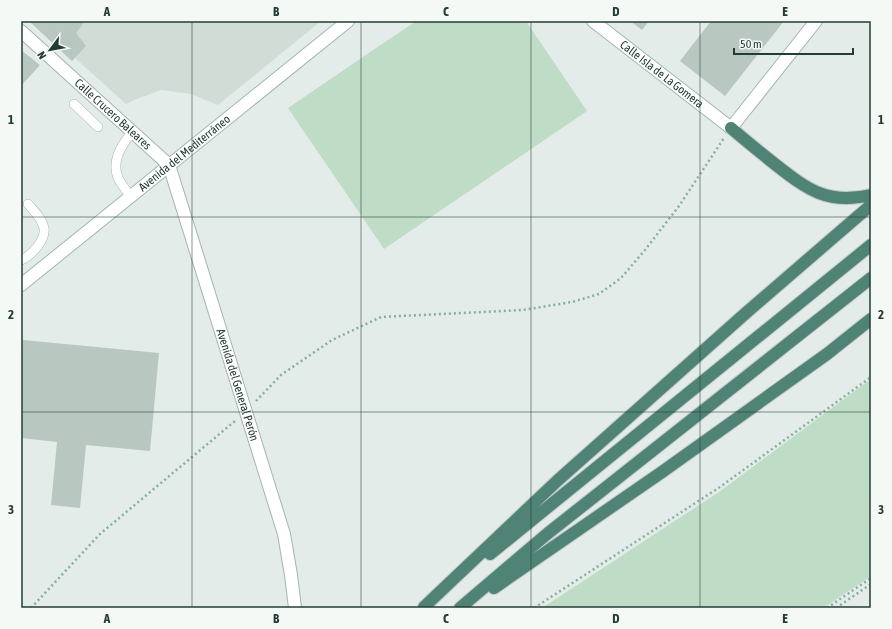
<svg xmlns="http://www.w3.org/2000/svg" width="892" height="629" font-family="'Asap Condensed',sans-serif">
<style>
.built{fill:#d2dcd7}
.green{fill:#bedcc6}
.building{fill:#b9c7c1}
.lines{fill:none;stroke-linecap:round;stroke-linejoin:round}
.service-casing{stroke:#a6b4af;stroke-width:10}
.minor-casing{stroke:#a6b4af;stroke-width:14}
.secondary-casing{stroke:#a2b7b0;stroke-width:14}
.trunk-casing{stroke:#c2c8c7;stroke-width:14}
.path{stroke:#86aea1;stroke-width:2.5;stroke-dasharray:2 3;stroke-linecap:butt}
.service{stroke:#fff;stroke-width:9}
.minor{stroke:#fff;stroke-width:12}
.secondary{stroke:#fff;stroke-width:12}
.trunk{stroke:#4e8376;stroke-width:12}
.grid{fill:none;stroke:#243c36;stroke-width:1;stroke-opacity:0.55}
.labels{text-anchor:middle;stroke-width:4;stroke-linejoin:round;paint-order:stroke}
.street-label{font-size:12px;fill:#243c36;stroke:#f4f9f6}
.neatline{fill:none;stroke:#243c36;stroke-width:1.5}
.grid-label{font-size:13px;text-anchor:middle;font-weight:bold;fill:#243c36}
</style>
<rect width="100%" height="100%" fill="#e3ece8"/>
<!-- built -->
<path class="built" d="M29,21H321L218,105L191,94L161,90L134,100L126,104L75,58L72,61Z"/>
<!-- green -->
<path class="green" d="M416,21H526L587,111L384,249L288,108Z
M871,379V576L823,608H542L719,492Z"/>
<!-- building -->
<path class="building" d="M29,21H85L76,33L86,46L72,61Z
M630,21H649L642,30Z
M711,21H784L725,96L680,61Z
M21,50L40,65L21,86Z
M23,340L159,353L150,451L86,445L80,508L51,505L57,442L21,438V364Z"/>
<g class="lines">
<defs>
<path id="service" d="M74,104L98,127
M130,196C127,191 121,184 118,178C111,160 122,145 132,132
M21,260C31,256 46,240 44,228C42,218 34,211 28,204"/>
<g id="minor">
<path id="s1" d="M21,31L169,165L284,534L291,575L295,608"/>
<path d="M731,128L816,21"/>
</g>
<g id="secondary">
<path id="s2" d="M593,21L731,128"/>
<path id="s3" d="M21,285L348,21"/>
</g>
<path id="trunk" d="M731,128C746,141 761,153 776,165C808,190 828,205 871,195
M490,554L871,245
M494,588L662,472L827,354L871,319
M424,607L557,481L747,312L871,205
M460,608L547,534L871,278"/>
</defs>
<!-- service casing -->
<use href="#service" class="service-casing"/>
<!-- minor casing -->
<use href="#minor" class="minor-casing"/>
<!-- secondary casing -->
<use href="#secondary" class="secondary-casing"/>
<!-- trunk casing -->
<use href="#trunk" class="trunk-casing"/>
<!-- path -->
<path class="path" d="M256,401L281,375L332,340L381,317L523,310L572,302L599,294L621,278L645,250L679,206L724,138
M31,608L100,534L235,421
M534,608L720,487L871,377
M827,608L871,578
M836,608L871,584"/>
<!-- service -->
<use href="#service" class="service"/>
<!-- minor -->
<use href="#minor" class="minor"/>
<!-- secondary -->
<use href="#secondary" class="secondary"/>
<!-- trunk -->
<use href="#trunk" class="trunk"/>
</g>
<!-- grid -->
<path class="grid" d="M192,21V608M361,21V608M531,21V608M700,21V608M21,217H871M21,412H871"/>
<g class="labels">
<!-- street labels -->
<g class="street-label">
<text dy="4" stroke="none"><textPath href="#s2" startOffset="87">Calle Isla de La Gomera</textPath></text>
<text dy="4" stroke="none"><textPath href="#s1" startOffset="124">Calle Crucero Baleares</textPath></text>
<text dy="4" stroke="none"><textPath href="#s3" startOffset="210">Avenida del Mediterráneo</textPath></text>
<text dy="4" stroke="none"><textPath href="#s1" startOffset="430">Avenida del General Perón</textPath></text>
</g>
</g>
<!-- border -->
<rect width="892" height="629" fill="none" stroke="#f4f9f6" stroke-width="44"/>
<!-- north arrow -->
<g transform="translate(50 50) rotate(238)" stroke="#f4f9f6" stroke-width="3" paint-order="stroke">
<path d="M0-3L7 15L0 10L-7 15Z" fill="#243c36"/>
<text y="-6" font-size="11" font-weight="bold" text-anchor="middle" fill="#243c36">N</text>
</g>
<!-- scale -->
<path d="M734 48v6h119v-6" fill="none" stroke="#243c36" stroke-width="2"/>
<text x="740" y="48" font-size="12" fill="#243c36" stroke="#f4f9f6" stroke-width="3" paint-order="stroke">50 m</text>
<rect x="22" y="22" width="848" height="585" class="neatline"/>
<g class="grid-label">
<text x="107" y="16">A</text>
<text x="276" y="16">B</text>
<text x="446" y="16">C</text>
<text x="616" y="16">D</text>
<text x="785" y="16">E</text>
<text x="11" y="124">1</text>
<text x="881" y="124">1</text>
<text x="11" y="319">2</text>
<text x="881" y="319">2</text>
<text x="11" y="514">3</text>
<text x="881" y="514">3</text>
<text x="107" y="623">A</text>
<text x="276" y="623">B</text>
<text x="446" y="623">C</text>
<text x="616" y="623">D</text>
<text x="785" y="623">E</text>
</g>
</svg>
